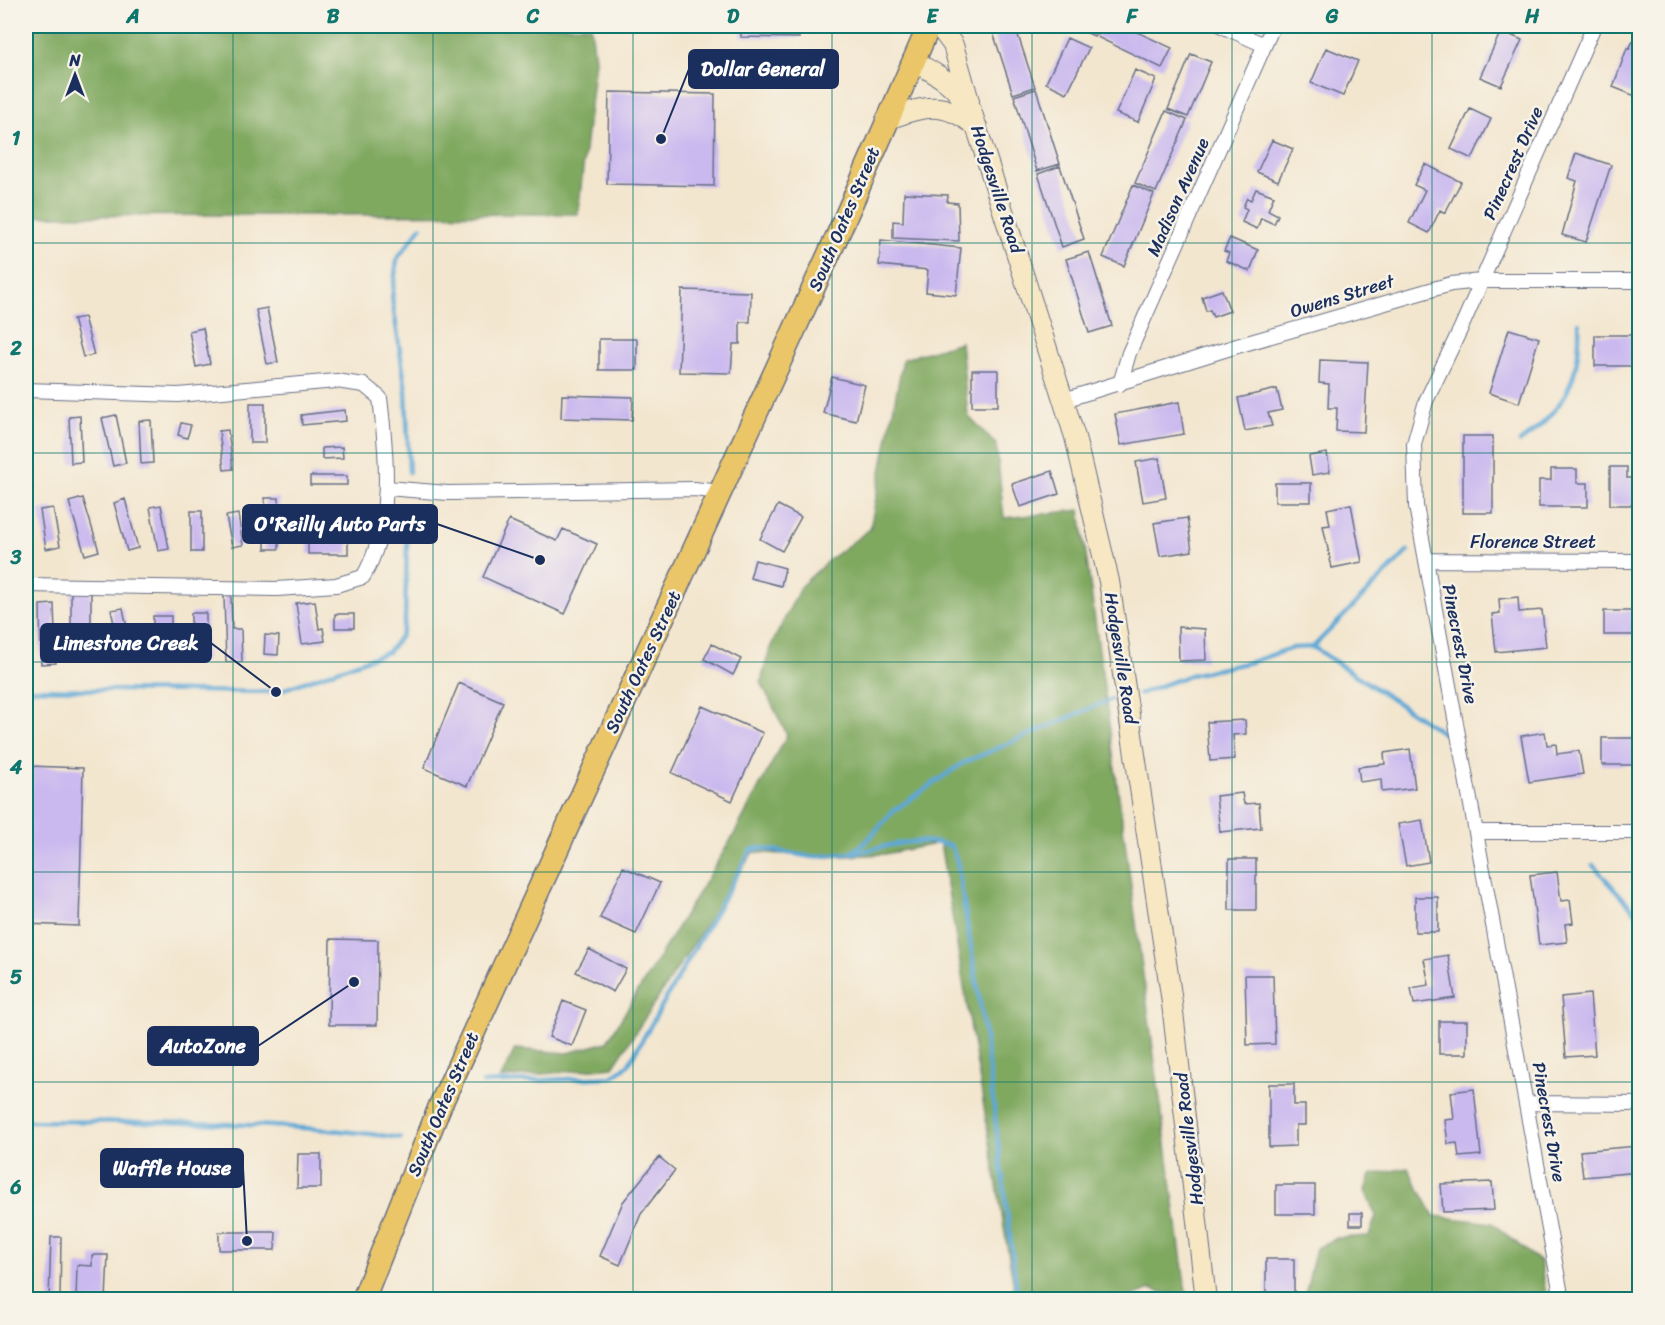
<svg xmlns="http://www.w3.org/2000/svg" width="1665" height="1325" font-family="Sriracha,sans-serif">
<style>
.forest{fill:#80a960;stroke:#4e6c5f;stroke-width:1.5}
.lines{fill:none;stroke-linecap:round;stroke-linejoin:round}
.stream{stroke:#5da8d5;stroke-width:4.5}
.building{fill:#cab9ef}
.street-casing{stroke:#676f86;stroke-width:16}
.secondary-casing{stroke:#676f86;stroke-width:22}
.primary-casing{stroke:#676f86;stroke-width:25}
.street{stroke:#fff;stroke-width:14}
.secondary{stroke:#f7e8c3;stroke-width:20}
.primary{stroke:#eac669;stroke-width:22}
.grid{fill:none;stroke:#0f766e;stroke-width:1.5;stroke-opacity:0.55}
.labels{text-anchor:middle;stroke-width:5;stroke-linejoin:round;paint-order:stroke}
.street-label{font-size:18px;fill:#1b2f5e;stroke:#f7f3e8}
.leader{fill:none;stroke:#1b2f5e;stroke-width:2}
.callout-dot{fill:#1b2f5e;stroke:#f7f3e8;stroke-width:2}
.callout{fill:#1b2f5e;stroke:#1b2f5e;stroke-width:2}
.callout-label{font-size:20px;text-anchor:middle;font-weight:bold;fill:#fff}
.neatline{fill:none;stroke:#0f766e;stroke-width:2}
.grid-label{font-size:20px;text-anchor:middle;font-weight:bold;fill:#0f766e}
</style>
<rect width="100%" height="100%" fill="#f7f3e8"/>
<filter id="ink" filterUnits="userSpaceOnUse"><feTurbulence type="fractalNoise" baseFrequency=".0167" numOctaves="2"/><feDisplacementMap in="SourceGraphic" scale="12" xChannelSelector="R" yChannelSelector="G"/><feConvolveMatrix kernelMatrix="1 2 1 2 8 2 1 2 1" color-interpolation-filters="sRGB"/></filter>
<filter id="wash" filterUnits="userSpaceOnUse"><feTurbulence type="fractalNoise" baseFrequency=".008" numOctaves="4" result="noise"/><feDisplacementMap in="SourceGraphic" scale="24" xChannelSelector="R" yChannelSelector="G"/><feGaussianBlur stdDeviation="1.35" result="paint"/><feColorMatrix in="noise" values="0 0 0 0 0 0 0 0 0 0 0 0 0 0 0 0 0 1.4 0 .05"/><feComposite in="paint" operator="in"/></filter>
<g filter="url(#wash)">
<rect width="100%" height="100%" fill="#f3e6cf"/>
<!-- forest -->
<path class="forest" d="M26,26H591L595,60L578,214L26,216Z
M961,342L968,416L996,444L1004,518L1080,510L1187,1299L1150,1289L1125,1299H1016L940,843L885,854L825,857L753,852L613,1067L501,1078L515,1049L568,1053L607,1042L732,838L787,735L761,682L770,648L801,586L830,559L870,529L903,359Z
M1408,1168L1434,1216L1492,1223L1540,1262L1547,1299H1304L1316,1248L1337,1238L1369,1236L1376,1216L1365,1191L1370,1175Z"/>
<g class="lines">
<!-- stream -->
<path class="stream" d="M1520,442C1565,410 1581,378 1579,323
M409,472L406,391L392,298L397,259L421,227
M1313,647L1408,551
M26,689L276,692L388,652L401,636L405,620L408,512
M1139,694L1190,675L1251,662L1292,648L1313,647L1443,733
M854,853C885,847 919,835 951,846L957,861L983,1022L1018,1300
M1593,865L1640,917
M483,1083L612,1077L628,1065L751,850L760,848L812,857L851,853L866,842L893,811L963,763L1112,699
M26,1121C151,1122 276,1121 401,1138"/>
</g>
<g id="blocks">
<!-- building -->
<path class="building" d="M741,26H800L799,38L741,37Z
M991,26H1015L1035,87L1013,94Z
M1072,26H1099L1094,36Z
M1102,26H1124L1172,48L1162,68L1097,37Z
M1501,31L1522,40L1501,86L1480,77Z
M1640,32V98L1613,87L1627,48L1629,49L1633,41L1635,42Z
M1067,38L1089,48L1067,93L1046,83Z
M1326,48L1358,61L1343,96L1311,83Z
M1191,54L1211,62L1188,117L1168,109Z
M1135,70L1156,79L1138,122L1116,113Z
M1036,89L1060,164L1037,171L1014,96Z
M609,92L715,94L714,186L607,184Z
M1470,109L1491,119L1472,159L1451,149Z
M1166,111L1187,120L1156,192L1135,183Z
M1272,140L1293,149L1278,181L1257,172Z
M1576,153L1611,165L1586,242L1562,235L1577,181L1568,178Z
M1425,164L1461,182L1445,213L1440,210L1429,233L1409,223L1425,190L1414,185Z
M1060,166L1084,239L1062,247L1038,174Z
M1133,185L1154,194L1124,266L1103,257Z
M1256,189L1274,196L1268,210L1278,215L1274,224L1261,218L1257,229L1242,222L1247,209L1243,207L1247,198L1251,200Z
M904,193L948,195L947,202L958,203L959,241L893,238V221L903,222Z
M1230,238L1258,250L1250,271L1226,261L1229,253L1224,251Z
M881,240L961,248L956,295L926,292L928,270L879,265Z
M1089,252L1112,326L1089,333L1066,259Z
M682,290L751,292L750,322H740V344H733L731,373L679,372Z
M1222,290L1230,311L1213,317L1210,310L1206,311L1202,297Z
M267,308L278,362L267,364L256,310Z
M84,317L94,355L83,357L73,319Z
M203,328L210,364L196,367L189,331Z
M1509,329L1539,338L1519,403L1489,393Z
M1595,335H1640V366H1595Z
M599,339H637V370H599Z
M1320,360L1368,362L1364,432L1336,431L1337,408H1328L1329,384L1319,383Z
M972,370H998V406H972Z
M832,377L865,385L856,421L823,413Z
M1277,389L1282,410L1268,413L1272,426L1245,431L1238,398Z
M562,395L633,397L632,420L561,418Z
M1179,402L1184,434L1121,445L1115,414Z
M250,403H265V443H250Z
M345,410L346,421L302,425L301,415Z
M116,415L126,463L113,466L102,418Z
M80,416L82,462L71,463L69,417Z
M151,420L153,463L141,464L139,421Z
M181,423L191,425L187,438L178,435Z
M228,430L233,469L224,470L219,431Z
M1463,436H1493V513H1463Z
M342,447L343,458L322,459V448Z
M1327,453L1330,472L1312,475L1309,456Z
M1159,458L1166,498L1143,502L1136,462Z
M1610,467H1627V478H1640V505H1610Z
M1551,469H1577V483H1588V507H1539V480H1551Z
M1052,471L1059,494L1020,507L1012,484Z
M310,476H347V485H310Z
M1275,483H1311V502H1275Z
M83,498L99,551L85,555L69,502Z
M265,498H279V549H265Z
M125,499L138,548L127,551L114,503Z
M1351,504L1362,562L1332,568L1323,526L1330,525L1327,509Z
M161,505L169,549L158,551L150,507Z
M778,505L801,517L782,551L760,539Z
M53,508L60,546L46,549L40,510Z
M191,511H202V552H191Z
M238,514L243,545L232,547L226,516Z
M1187,518L1192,551L1160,556L1154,523Z
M509,520L557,541L563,529L597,544L565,614L483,577Z
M308,537H348V554H308Z
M755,560L785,568L781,586L750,578Z
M71,591H91V625H71Z
M231,595L232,629H241L242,662H226L224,596Z
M1518,597L1519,612L1542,610L1546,647L1496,652L1492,614L1500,613L1499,599Z
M315,601L319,629L323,628L325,641L302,644L296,603Z
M54,604L56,663L41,664L40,605Z
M123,608L133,658L122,660L111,610Z
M1604,611H1640V635H1604Z
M191,613H206V660H191Z
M335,614H354V628H335Z
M153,616H171V652H153Z
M1178,627L1205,629L1206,660L1179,661Z
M265,635L279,636L278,655L264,654Z
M712,644L741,659L733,675L704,659Z
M459,683L503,702L467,786L424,768Z
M702,706L763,733L732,801L672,773Z
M1245,720L1246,734L1233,735L1235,759L1210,761L1207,722Z
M1545,732L1547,745L1556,744L1557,754L1579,751L1583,774L1529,782L1521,736Z
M1602,738H1640V765H1602Z
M26,744H30L29,766L83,768L79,926L26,924Z
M1410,749L1415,788L1382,792L1381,779L1360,782L1358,767L1385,764L1384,753Z
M1242,793L1244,804L1259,803L1261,828L1220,832L1216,796Z
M1422,820L1429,862L1406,866L1398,824Z
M1229,859H1256V910H1229Z
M623,867L660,883L636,934L600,918Z
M1557,872L1561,901L1570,900L1573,923L1565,924L1567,942L1539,945L1530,875Z
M1415,897H1438V932H1415Z
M330,939L378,940L377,1025H329Z
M589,949L626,969L613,992L576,972Z
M1448,955L1455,998L1414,1004L1411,988L1429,985L1424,959Z
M1245,975H1273L1275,1044L1247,1045Z
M1590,994L1595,1055L1566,1057L1561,997Z
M563,1001L586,1010L572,1046L549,1037Z
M1439,1021H1467V1054H1439Z
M1269,1084H1294V1105H1305V1125H1296V1146L1269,1147Z
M1474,1089L1481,1155L1459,1157L1457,1143L1448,1144L1445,1120L1454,1119L1451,1092Z
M1638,1146L1640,1172L1583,1177L1580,1151Z
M298,1154H321V1188H297Z
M659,1157L675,1170L641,1214L620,1265L600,1256L623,1202Z
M1492,1182L1494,1210L1443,1212L1441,1184Z
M1276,1185H1315V1214H1276Z
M1350,1213H1362V1225H1350Z
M219,1232H276L275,1250H219Z
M51,1237H61L60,1300H49Z
M92,1255H108L106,1300H76L77,1265L92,1266Z
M1266,1259H1294V1300H1266Z
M637,1290L660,1300H633Z"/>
</g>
</g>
<g filter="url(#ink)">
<use href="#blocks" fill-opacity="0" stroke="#676f86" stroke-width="1.5"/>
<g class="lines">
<defs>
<path id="street" d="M1222,26L1264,45
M1120,384L1129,353L1273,26
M26,390L178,395L336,381L364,385L380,398C387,456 394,525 363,577L336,585L277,589L26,585
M1064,400L1237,346L1451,284L1481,281H1640
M387,488L448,493L694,489L721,492
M1426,560L1640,561
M1478,832H1640
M1527,1103L1640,1104
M1562,1300L1416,506L1414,444L1426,401L1461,328L1594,26"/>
<path id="secondary" d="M939,26L953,45L969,101
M913,61C940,76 954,83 971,110L1075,437L1109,581L1171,995L1206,1300
M886,120C924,106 943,99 977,127"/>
<path id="primary" d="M363,1300L440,1106L839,232L929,26"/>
</defs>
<!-- street casing -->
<use href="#street" class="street-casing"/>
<!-- secondary casing -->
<use href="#secondary" class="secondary-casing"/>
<!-- primary casing -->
<use href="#primary" class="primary-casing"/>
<!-- street -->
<use href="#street" class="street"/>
<!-- secondary -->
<use href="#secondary" class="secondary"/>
<!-- primary -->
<use href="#primary" class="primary"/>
</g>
</g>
<!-- grid -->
<path class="grid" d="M233,26V1300M433,26V1300M633,26V1300M832,26V1300M1032,26V1300M1232,26V1300M1432,26V1300M26,243H1640M26,453H1640M26,662H1640M26,872H1640M26,1082H1640"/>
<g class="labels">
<!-- street labels -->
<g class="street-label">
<text transform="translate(1513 163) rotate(-66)" y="6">Pinecrest Drive</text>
<text transform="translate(997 189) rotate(72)" y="6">Hodgesville Road</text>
<text transform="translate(1178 197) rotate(-66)" y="6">Madison Avenue</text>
<text transform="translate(844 219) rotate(-67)" y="6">South Oates Street</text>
<text transform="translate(1342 296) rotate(-17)" y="6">Owens Street</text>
<text x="1533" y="548">Florence Street</text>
<text transform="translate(1460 644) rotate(79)" y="6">Pinecrest Drive</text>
<text transform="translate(1121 658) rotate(81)" y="6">Hodgesville Road</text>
<text transform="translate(643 662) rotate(-65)" y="6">South Oates Street</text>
<text transform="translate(443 1104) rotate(-67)" y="6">South Oates Street</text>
<text transform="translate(1549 1122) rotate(80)" y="6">Pinecrest Drive</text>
<text transform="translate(1189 1139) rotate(-97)" y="6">Hodgesville Road</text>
</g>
</g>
<!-- callouts -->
<path class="leader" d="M661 139L689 69M540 560L437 524M276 692L211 643M354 982L258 1046M247 1241L243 1168"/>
<g class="callout-dot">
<circle cx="661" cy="139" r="6"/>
<circle cx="540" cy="560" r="6"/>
<circle cx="276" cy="692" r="6"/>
<circle cx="354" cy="982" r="6"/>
<circle cx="247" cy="1241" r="6"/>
</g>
<g class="callout">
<rect x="689" y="50" width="149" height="38" rx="6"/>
<rect x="243" y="505" width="194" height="38" rx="6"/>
<rect x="41" y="624" width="170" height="38" rx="6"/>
<rect x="148" y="1027" width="110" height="38" rx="6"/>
<rect x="101" y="1149" width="142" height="38" rx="6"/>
</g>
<g class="callout-label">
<text x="763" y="76">Dollar General</text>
<text x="340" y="531">O'Reilly Auto Parts</text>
<text x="126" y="650">Limestone Creek</text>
<text x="203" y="1053">AutoZone</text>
<text x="172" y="1175">Waffle House</text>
</g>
<!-- margin -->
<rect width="1665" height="1325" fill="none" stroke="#f7f3e8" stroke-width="66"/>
<!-- north arrow -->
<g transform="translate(75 75)" stroke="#f7f3e8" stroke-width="4.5" paint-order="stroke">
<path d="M0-4.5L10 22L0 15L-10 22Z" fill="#1b2f5e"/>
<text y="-9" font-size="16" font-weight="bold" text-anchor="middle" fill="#1b2f5e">N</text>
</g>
<rect x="33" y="33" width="1599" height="1259" class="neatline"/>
<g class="grid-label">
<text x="133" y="23">A</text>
<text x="333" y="23">B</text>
<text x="533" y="23">C</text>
<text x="733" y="23">D</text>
<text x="932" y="23">E</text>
<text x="1132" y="23">F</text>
<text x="1332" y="23">G</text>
<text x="1532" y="23">H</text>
<text x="16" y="145">1</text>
<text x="16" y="355">2</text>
<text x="16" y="564">3</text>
<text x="16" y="774">4</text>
<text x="16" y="984">5</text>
<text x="16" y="1194">6</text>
</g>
</svg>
